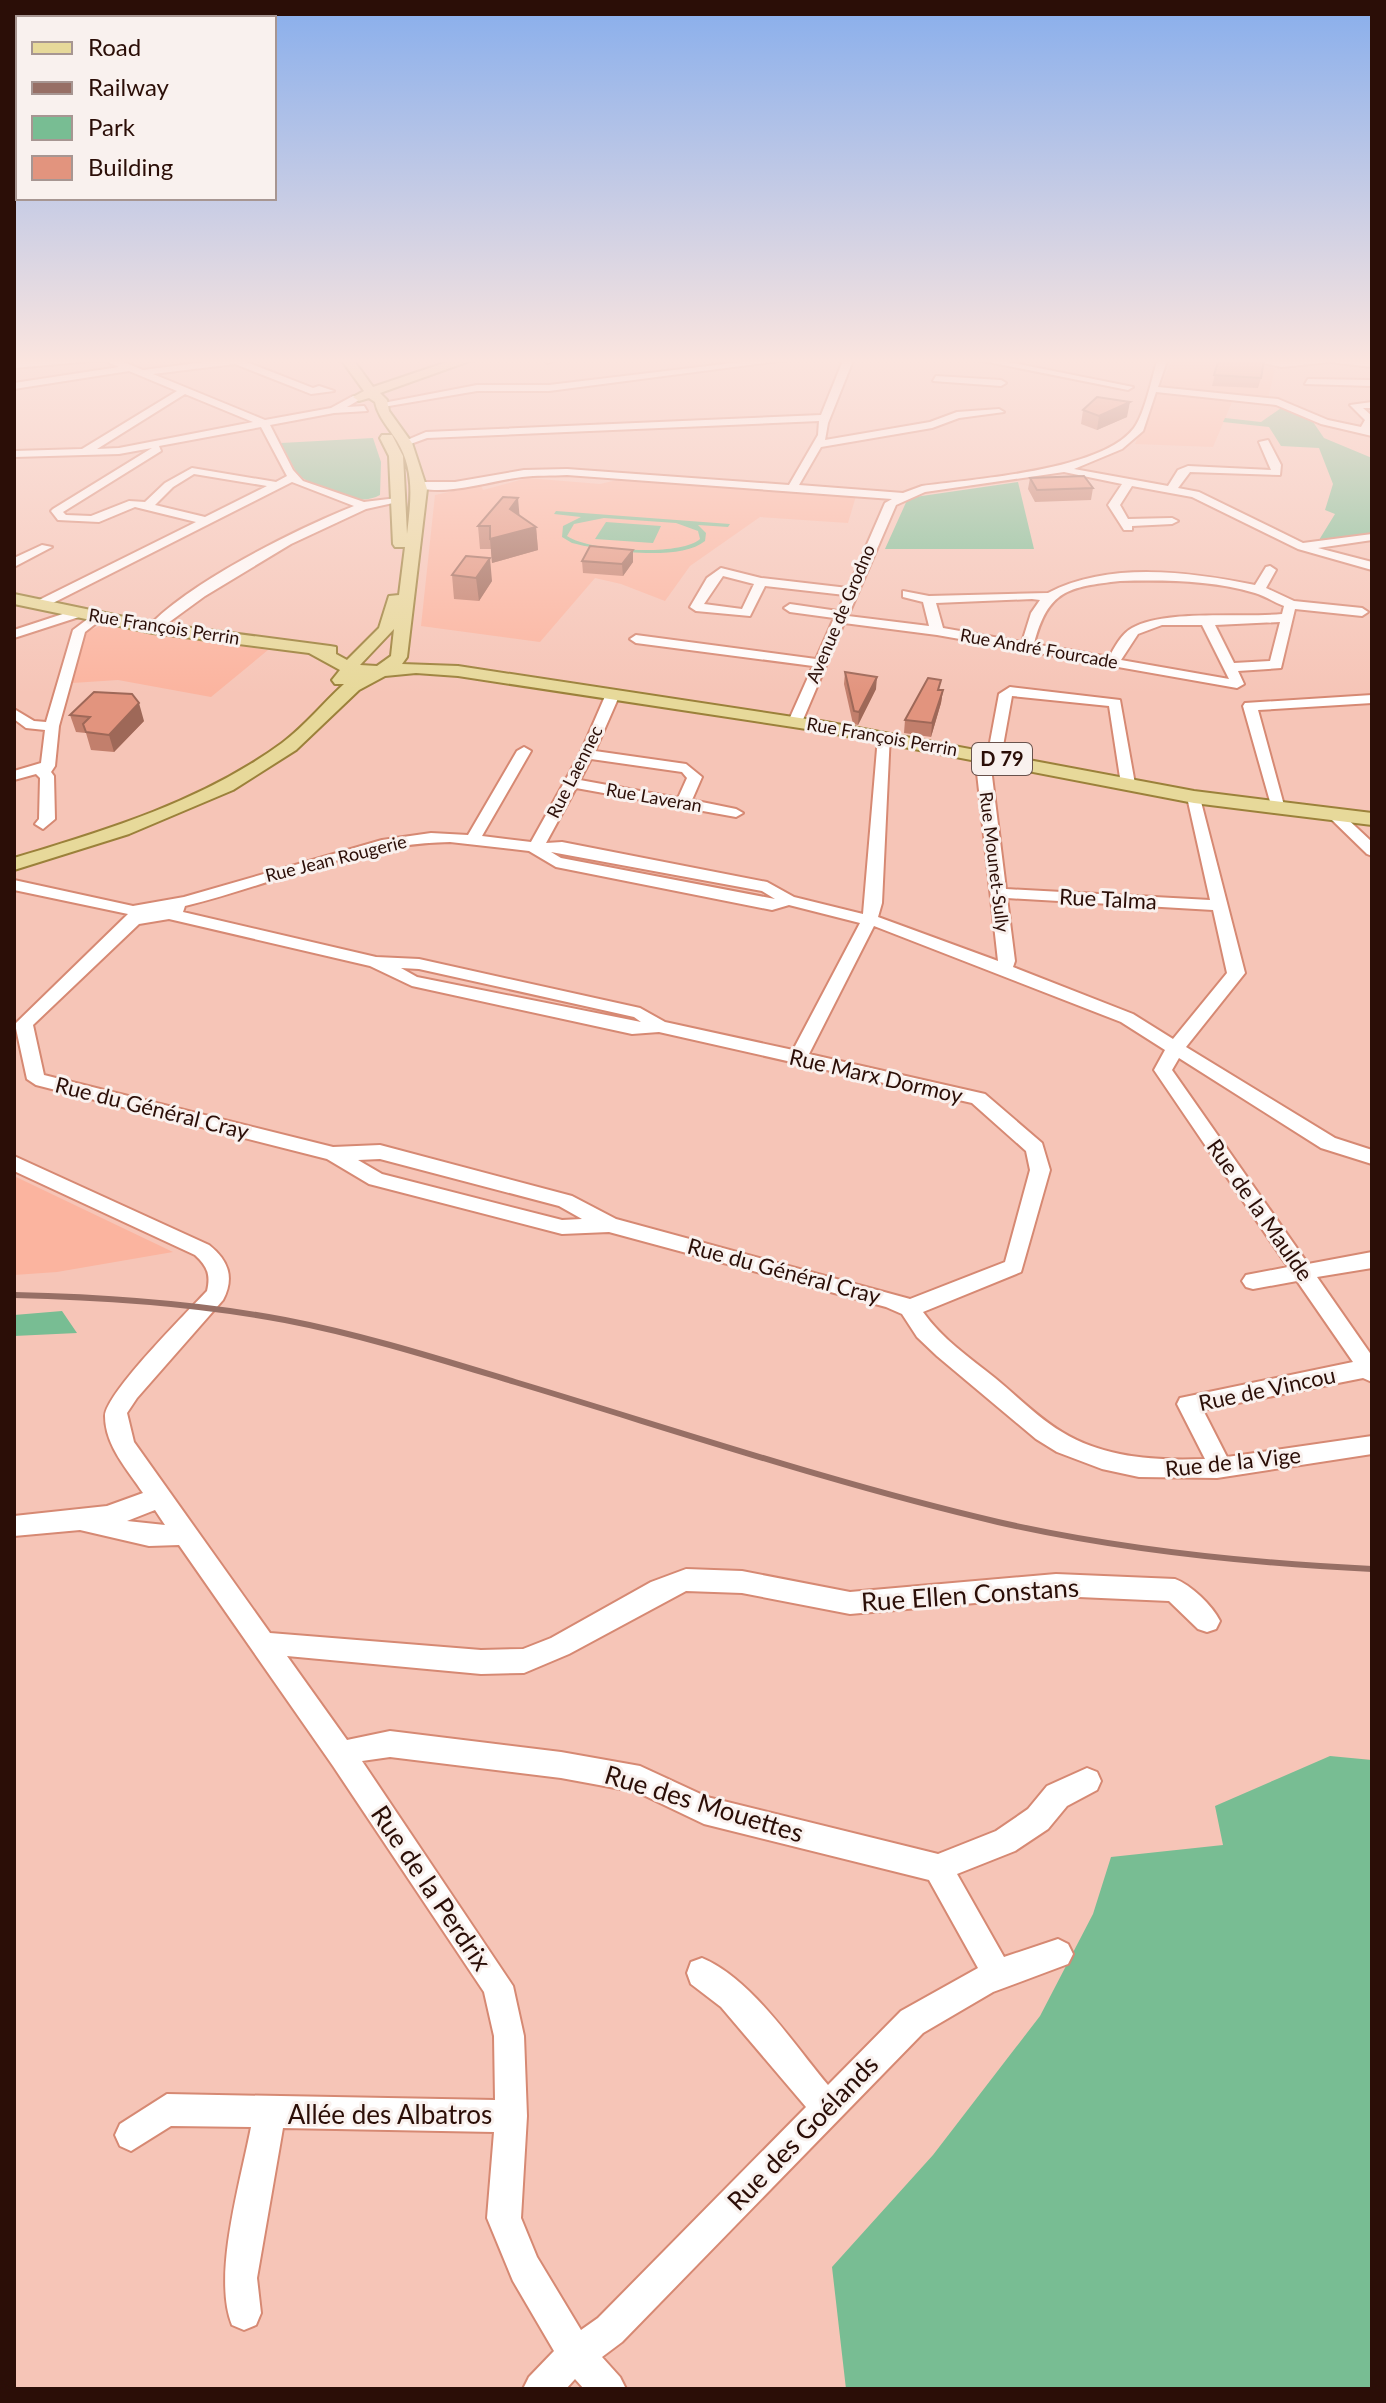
<svg xmlns="http://www.w3.org/2000/svg" width="1386" height="2403" font-family="Lato,sans-serif">
<style>
.built{fill:#fbb49f}
.green{fill:#78bd93;fill-rule:evenodd}
.lines{fill:none;stroke-linecap:round;stroke-linejoin:round}
.minor-casing{stroke:#d68973;stroke-width:4}
.major-casing{stroke:#9b813a;stroke-width:4}
.minor{fill:#fff;fill-rule:evenodd}
.major{fill:#e7d99a;fill-rule:evenodd}
.rail{stroke:#976f65;stroke-width:6}
.wall{fill:#c27f6c}
.shaded-wall{fill:#9e6858}
.building{fill:#e2947e;stroke:#9e6858;stroke-width:2}
.labels{text-anchor:middle;stroke-width:6;stroke-linejoin:round;paint-order:stroke}
.far-street-label{font-size:18px;fill:#2b0e07;stroke:#f9f1ee}
.shield{fill:#f9f1ee;stroke:#69524c;stroke-width:2}
.shield-label{font-size:20px;font-weight:bold;fill:#2b0e07}
.street-label{font-size:22px;fill:#2b0e07;stroke:#f9f1ee}
.near-street-label{font-size:26px;fill:#2b0e07;stroke:#f9f1ee}
</style>
<rect width="100%" height="100%" fill="#f6c5b7"/>
<!-- built -->
<path class="built" d="M1173,358H1205L1275,368L1268,399L1235,395L1213,447L1135,444Z
M527,478L600,484L621,479L856,496L848,523L760,517L690,566L665,601L621,584L595,578L540,642L421,626L435,495L481,485L483,490Z
M105,624L182,637L268,650L211,697L118,680L72,683L85,632Z
M14,1176L173,1252L57,1272L14,1275Z"/>
<!-- green -->
<path class="green" d="M1284,406L1311,419L1324,438L1372,458V535L1319,540L1335,514L1325,510L1333,484L1319,448L1281,446L1269,427L1223,422L1225,418L1261,422Z
M373,438L381,462L380,495C358,508 322,489 302,478L296,472L281,443Z
M1018,482L1034,549H885L908,498Z
M556,511L730,524L728,527L698,525L706,533L705,541C680,562 603,551 572,543L562,537L563,526L581,517L554,514ZM604,518L676,523L698,531L700,539C680,557 588,551 567,536L574,524Z
M606,522L661,526L653,543L595,539Z
M62,1311L77,1333L14,1336V1315Z
M1330,1756L1372,1760V2389H846L832,2267L933,2155L1040,2016L1093,1914L1111,1857L1223,1845L1215,1806Z"/>
<g class="lines">
<defs>
<path id="minor" d="M66,358H114L143,370L236,358L313,388L319,386L334,391L311,394L235,364L153,374L265,420L331,408L353,396H359V400L347,407L364,406L367,411L334,413L270,425L293,470L303,481L364,502L397,498L402,501L366,509L291,544L205,596L157,631L147,628C188,583 296,529 354,506L292,482L43,608H35V602L196,522L135,507L99,522L58,520L51,511L53,509L152,448L119,454L14,457V451L82,449L177,391L129,371L14,389V383L119,367L103,360L14,368V362ZM185,394L253,422L119,448L97,449ZM261,427L287,476L276,482L192,468L165,483L145,502L129,501L91,516L66,515L63,512L161,451L159,446ZM194,474L267,486L205,517L155,505L173,487Z
M545,358H560L548,363Z
M775,358H803L549,391H477L383,407L378,404L477,385H549Z
M844,358H854L828,423L825,440L930,422L957,412L999,409L1004,412L959,418L932,428L821,447L799,485L903,493L922,486C973,479 1102,471 1134,428C1145,413 1152,377 1158,358H1168L1158,387L1278,399L1328,420L1361,427L1365,420L1350,405L1372,402V408H1363L1372,416L1370,429L1372,436L1321,424L1276,405L1156,392L1143,431L1122,449L1074,469L1168,486L1178,470L1188,466L1271,470L1259,442L1268,440L1281,465L1280,475L1190,472L1178,488L1199,492L1303,543L1372,534V540L1318,548L1372,562V570L1298,549L1192,497L1132,486L1120,505L1128,519L1172,518L1178,521L1172,524L1132,526V530H1124L1108,505L1122,484L1064,472L925,492L896,505L848,616L929,626L923,602L903,597V591L929,596L1048,593C1110,561 1190,572 1255,585L1266,567L1270,566L1276,570L1266,588L1294,601L1362,608L1368,612L1362,616L1295,609L1281,668L1238,671L1244,684L1237,688L937,635L844,623L802,722L795,726L788,722L813,666L636,643L630,639L636,635L816,659L834,618L790,612L784,608L790,604L838,611L845,595L765,586L750,616L696,611L690,607L707,578L721,568L761,578L848,588L885,503L892,499L567,475C552,476 536,475 522,477C495,480 436,499 414,485L419,482H455L524,470L567,469L789,485L818,435L819,421L427,438L405,446L400,443L426,432L821,415ZM723,576L754,584L742,609L704,604ZM1120,581C1164,580 1212,580 1255,593C1265,596 1274,602 1284,606L1282,614C1241,618 1165,609 1132,628C1121,634 1115,647 1109,657L1034,644C1048,590 1068,587 1120,581ZM1032,599L1040,600L1031,613L1022,642L943,628L936,603ZM1280,622L1270,661L1234,663L1215,625ZM1162,625H1202L1229,679L1121,660L1138,634Z
M968,358H988L1133,387L1128,390Z
M1238,358L1282,361L1345,358L1372,361V367L1330,362L1282,367Z
M936,376L1001,380L1006,383L1001,386L933,381Z
M1308,379L1372,380V386L1305,384Z
M42,545L52,547L14,567V558Z
M78,609L84,613L82,616L14,638V630Z
M93,615L103,618L85,632L59,726L55,766L51,772L54,776L55,819L43,829L35,824L39,819L40,778L36,774L14,780V771L41,763L45,730L26,728L14,719V709L34,721L46,722L73,630Z
M1010,687L1120,700L1135,784L1128,788L1121,784L1109,706L1012,696L1001,757L990,760L1006,889L1210,900L1187,797L1189,794H1199L1245,973L1186,1047L1335,1138L1372,1150V1164L1321,1148L1179,1058L1172,1070L1308,1264L1372,1252V1268L1317,1277L1372,1356V1382L1363,1378L1203,1410L1227,1457L1372,1436V1454L1217,1478L1139,1477L1102,1469L1057,1452L1036,1439L937,1356L917,1337L902,1314L886,1307L609,1232L562,1234L369,1184L327,1159L36,1085L27,1079L15,1024L128,914L14,890V880L133,906L184,897L382,840L431,833L468,835L517,751L524,747L531,751L482,836L531,842L580,754L606,694L613,690L620,694L595,751L686,764L702,777L692,800L736,809L743,813L736,817L576,788L546,843L562,842L767,882L794,897L863,914L878,737L890,734L882,903L878,917L998,961L975,755L982,751L988,753L999,694ZM591,759L682,772L687,778L678,798L580,780ZM450,842L529,851L556,867L772,910L789,905L860,923L793,1050L665,1022L640,1008L419,959L376,957L183,912L185,906C273,885 358,843 450,842ZM551,852L762,891L775,899L561,858ZM1007,898L1213,910L1227,973L1173,1039L1133,1014L1013,967L1015,961ZM169,919L370,966L412,986L632,1034L659,1032L972,1103L1026,1151L1030,1170L1005,1262L910,1299L616,1219L572,1196L380,1145L333,1147L44,1075L33,1025L139,924ZM874,926L1121,1022L1165,1050L1154,1070L1288,1267L1246,1275L1242,1281L1246,1287L1253,1289L1297,1281L1353,1362L1180,1398L1177,1404L1205,1459C1157,1461 1104,1458 1062,1432C1037,1417 1017,1396 995,1378C969,1357 942,1339 923,1312L1021,1272L1050,1170L1042,1143L985,1094L809,1054ZM401,968L419,969L634,1017L641,1022L417,977ZM380,1159L559,1206L582,1219L562,1220L382,1174L358,1160Z
M1372,695V703L1258,710L1285,809L1278,813L1273,812L1243,706L1245,703Z
M1336,811L1341,813L1372,842V856L1367,854L1331,819L1328,816Z
M14,1156L209,1245C228,1260 235,1277 223,1300L137,1398L127,1413L134,1442L270,1633L481,1650L523,1649L551,1638L651,1582L686,1569L742,1571L850,1592L1056,1574L1175,1579C1191,1585 1212,1605 1220,1621L1216,1629L1207,1632L1198,1629L1169,1601L1056,1596L850,1614L742,1593L686,1591L569,1654L524,1673L481,1674L287,1656L347,1740L390,1731L561,1752L640,1766L707,1797L938,1854L996,1831L1028,1809L1047,1786L1087,1768L1097,1772L1101,1781L1097,1790L1067,1806L1048,1829L1015,1851L957,1874L1004,1957L1058,1939L1068,1944L1073,1954L1068,1964L993,1992L923,2033L622,2342L602,2357L620,2377L626,2389H584L575,2379L566,2389H523L529,2377L554,2351L513,2281L487,2218L494,2132L283,2128L257,2278L261,2313L256,2325L244,2330L232,2325C212,2276 241,2180 251,2127L171,2126L131,2151L120,2146L115,2135L120,2124L167,2094L495,2100L494,2036L484,1992L333,1766L179,1545L149,1546L80,1530L14,1536V1516L107,1506L143,1493C128,1470 105,1446 105,1416C105,1394 188,1311 207,1291C211,1274 207,1266 195,1255L14,1171ZM155,1510L165,1525L127,1521ZM390,1757L561,1778L637,1792L704,1824L929,1880L978,1968L901,2011L828,2085C794,2045 751,1978 702,1958L691,1962L687,1973L691,1984L721,2007L806,2107L598,2318L581,2330L537,2257L521,2218L527,2116L524,2036L513,1986L362,1761Z"/>
<path id="major" d="M340,358H352L373,387L459,358H478L380,393L387,400L389,411L412,443L427,489L407,657L402,664L458,666L826,722L1194,791L1372,813V825L1194,803L826,732L458,676L416,673L385,676L359,690L296,750L233,790L129,834L14,870V858C107,830 203,801 282,743C305,726 323,703 344,684H335L332,680L340,670L309,653L153,633L14,604V594L153,623L330,646L336,647V654L347,660L379,628L389,596L399,595L405,547H395L393,544L389,456L380,438L382,435H392L403,456L407,534C411,500 415,471 397,441C389,428 378,417 375,402L369,398L359,401L353,397L364,391ZM394,629L391,656L377,666L360,665Z"/>
</defs>
<!-- minor casing -->
<use href="#minor" class="minor-casing"/>
<!-- major casing -->
<use href="#major" class="major-casing"/>
<!-- minor -->
<use href="#minor" class="minor"/>
<!-- major -->
<use href="#major" class="major"/>
<!-- rail -->
<path class="rail" d="M14,1295C105,1297 195,1303 285,1320C363,1335 439,1359 515,1382C675,1430 835,1484 998,1522C1121,1550 1246,1563 1372,1569"/>
</g>
<!-- wall -->
<path class="wall" d="M1219,358L1252,360L1261,378L1258,388L1212,386Z
M1083,410L1127,417L1097,430L1081,424Z
M1030,478L1093,488L1091,500L1035,502L1028,489Z
M519,516L536,527L538,550L492,563L491,549H480L478,526Z
M466,556L492,581L479,601L454,599L452,575Z
M582,561L633,562L623,576L583,573Z
M845,672L876,689L858,725L853,724L844,684Z
M940,690H943L941,703L931,737L904,733L905,720Z
M70,715L144,721L114,752L91,750L86,733L76,732Z"/>
<!-- shaded-wall -->
<path class="shaded-wall" d="M1130,402L1127,417L1097,430L1099,416Z
M518,498L520,521L510,509Z
M536,527L538,550L492,563L490,539Z
M633,550V562L623,576L622,564Z
M490,558L492,581L479,601L476,578Z
M877,677L876,689L858,725L859,712Z
M943,690L941,703L931,737L932,723Z
M139,703L144,721L114,752L109,735Z"/>
<!-- building -->
<path class="building" d="M1219,358H1252V360L1264,361L1261,378L1214,375Z
M1097,397L1130,402L1099,416L1083,410Z
M1084,476L1093,488L1037,490L1030,478Z
M503,497L518,498L510,509L536,527L490,539V526H478Z
M590,546L633,550L622,564L582,561Z
M466,556L490,558L476,578L452,575Z
M845,672L877,677L859,712L854,711Z
M928,678L941,680L938,690H943L932,723L905,720Z
M94,692L132,694L139,703L109,735L86,732L83,724L90,717L70,715Z"/>
<!-- sky -->
<linearGradient id="sky" x2="0" y2="1"><stop stop-color="#88aeec"/><stop offset="0.52" stop-color="#fbe5df"/><stop offset="1" stop-color="#fbe5df" stop-opacity="0"/></linearGradient>
<rect width="1386" height="694" fill="url(#sky)"/>
<g class="labels">
<!-- far-street labels -->
<g class="far-street-label">
<text transform="translate(841 614) rotate(-67)" y="6">Avenue de Grodno</text>
<text transform="translate(164 627) rotate(9)" y="6">Rue François Perrin</text>
<text transform="translate(1039 649) rotate(10)" y="6">Rue André Fourcade</text>
<text transform="translate(882 737) rotate(10)" y="6">Rue François Perrin</text>
<text transform="translate(575 772) rotate(-63)" y="6">Rue Laennec</text>
<text transform="translate(654 798) rotate(10)" y="6">Rue Laveran</text>
<text transform="translate(336 859) rotate(-14)" y="6">Rue Jean Rougerie</text>
<text transform="translate(994 862) rotate(83)" y="6">Rue Mounet-Sully</text>
</g>
<!-- shield labels -->
<rect class="shield" x="972" y="743" width="60" height="32" rx="6"/>
<g class="shield-label">
<text x="1002" y="766">D 79</text>
</g>
<!-- street labels -->
<g class="street-label">
<text transform="translate(1108 899) rotate(3)" y="8">Rue Talma</text>
<text transform="translate(876 1076) rotate(13)" y="8">Rue Marx Dormoy</text>
<text transform="translate(152 1108) rotate(14)" y="8">Rue du Général Cray</text>
<text transform="translate(1260 1210) rotate(55)" y="8">Rue de la Maulde</text>
<text transform="translate(784 1271) rotate(15)" y="8">Rue du Général Cray</text>
<text transform="translate(1267 1389) rotate(-12)" y="8">Rue de Vincou</text>
<text transform="translate(1233 1462) rotate(-6)" y="8">Rue de la Vige</text>
</g>
<!-- near-street labels -->
<g class="near-street-label">
<text transform="translate(970 1595) rotate(-4)" y="9">Rue Ellen Constans</text>
<text transform="translate(704 1804) rotate(17)" y="9">Rue des Mouettes</text>
<text transform="translate(431 1888) rotate(56)" y="9">Rue de la Perdrix</text>
<text x="390" y="2124">Allée des Albatros</text>
<text transform="translate(803 2133) rotate(-46)" y="9">Rue des Goélands</text>
</g>
</g>
<!-- border -->
<rect width="1386" height="2403" fill="none" stroke="#2b0e07" stroke-width="32"/>
<!-- legend -->
<rect x="16" y="16" width="260" height="184" fill="#f9f1ee" stroke="#a79692" stroke-width="2"/>
<rect x="32" y="42" width="40" height="12" fill="#e7d99a" stroke="#a79692" stroke-width="2"/>
<text x="88" y="56" font-size="24" fill="#2b0e07">Road</text>
<rect x="32" y="82" width="40" height="12" fill="#976f65" stroke="#a79692" stroke-width="2"/>
<text x="88" y="96" font-size="24" fill="#2b0e07">Railway</text>
<rect x="32" y="116" width="40" height="24" fill="#78bd93" stroke="#a79692" stroke-width="2"/>
<text x="88" y="136" font-size="24" fill="#2b0e07">Park</text>
<rect x="32" y="156" width="40" height="24" fill="#e2947e" stroke="#a79692" stroke-width="2"/>
<text x="88" y="176" font-size="24" fill="#2b0e07">Building</text>
</svg>
